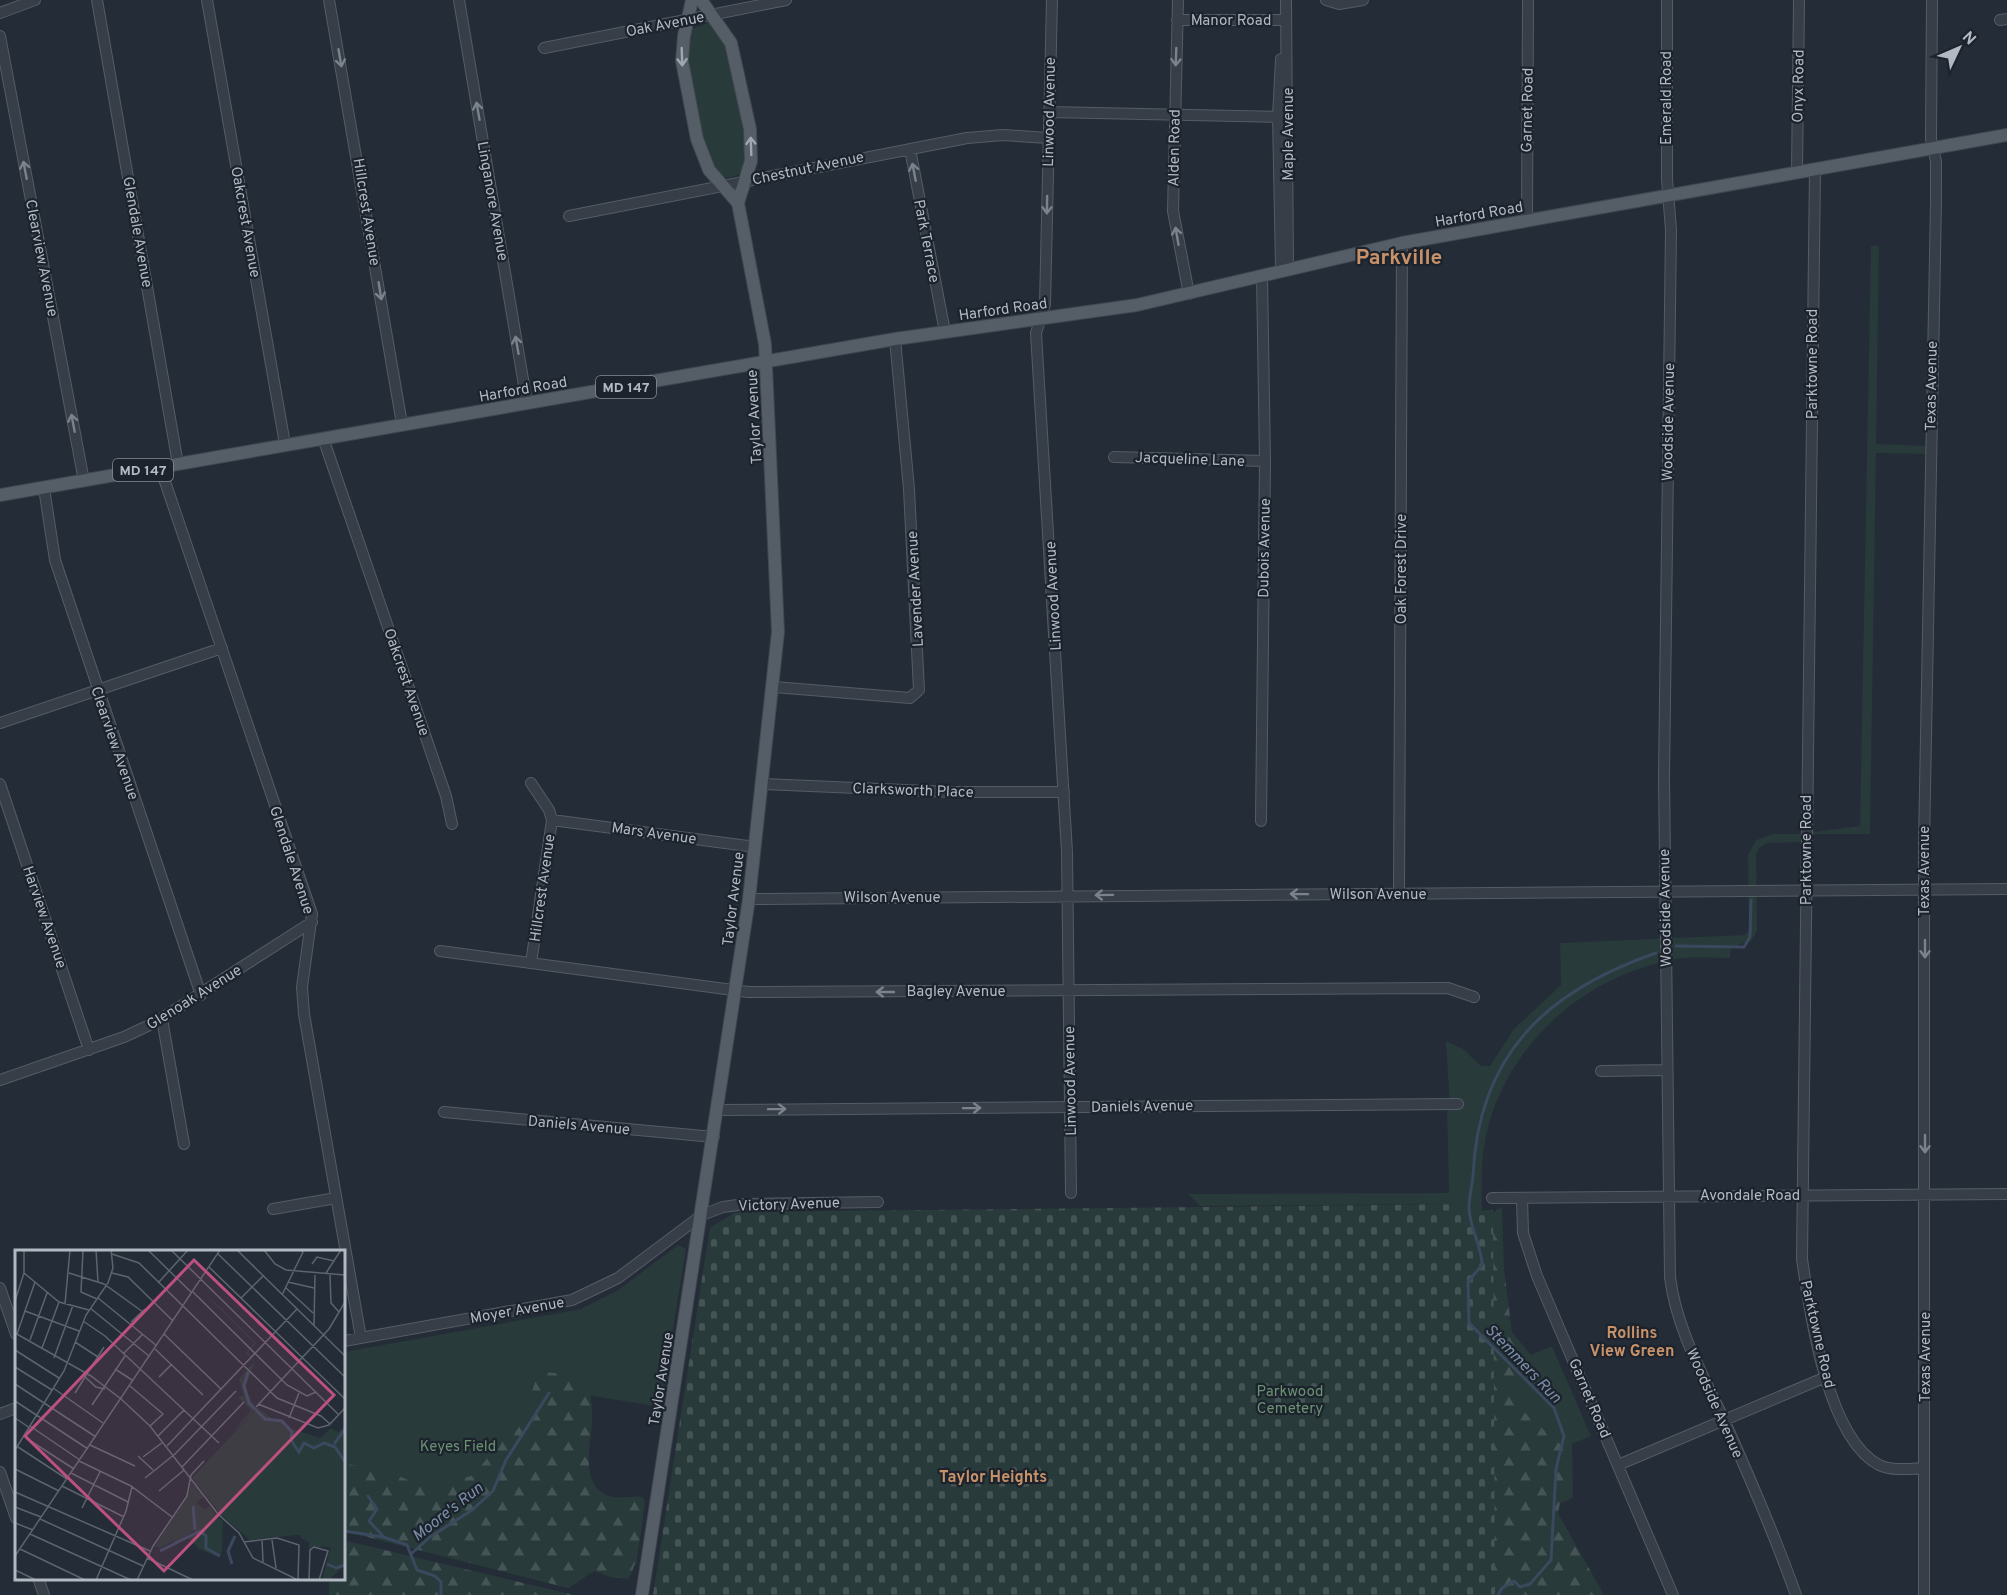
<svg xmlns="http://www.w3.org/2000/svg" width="2007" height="1595" font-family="Overpass,sans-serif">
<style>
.green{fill:#283a3a}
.forest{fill:url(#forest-firs)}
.cemetery{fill:url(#cemetery-stones)}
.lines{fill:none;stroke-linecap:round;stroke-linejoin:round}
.stream{stroke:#3a495e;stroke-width:3}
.minor-casing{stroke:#555c65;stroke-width:12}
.major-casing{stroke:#404750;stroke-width:14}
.minor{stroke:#373e47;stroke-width:10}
.major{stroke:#555d67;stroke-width:12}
.oneway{stroke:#9fa7b1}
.oneway2{stroke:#7b828b}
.labels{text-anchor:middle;stroke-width:4.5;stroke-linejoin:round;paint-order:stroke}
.shield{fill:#1c232c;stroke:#858c96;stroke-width:1.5}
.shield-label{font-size:14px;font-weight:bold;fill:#b2b9c3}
.street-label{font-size:15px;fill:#b2b9c3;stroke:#1c232c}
.park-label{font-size:15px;fill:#6c9274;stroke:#1c232c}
.neighbourhood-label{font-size:16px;font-weight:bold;fill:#c79269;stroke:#1c232c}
.water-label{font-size:16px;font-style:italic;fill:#7c8fa9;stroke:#1c232c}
.district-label{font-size:21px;font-weight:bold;fill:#c79269;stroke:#1c232c}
.inset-river{fill:none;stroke:#3a495e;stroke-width:3}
.inset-road{fill:none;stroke:#5d646f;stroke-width:1.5}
.view{fill:#bc507f;fill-opacity:0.15;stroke:#bc507f;stroke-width:3}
.inset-edge{fill:none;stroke:#b2b9c3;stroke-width:3}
</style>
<defs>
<pattern id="forest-firs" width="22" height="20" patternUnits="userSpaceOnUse" patternTransform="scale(1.5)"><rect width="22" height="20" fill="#283a3a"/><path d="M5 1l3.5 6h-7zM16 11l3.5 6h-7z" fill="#455455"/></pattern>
<pattern id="cemetery-stones" width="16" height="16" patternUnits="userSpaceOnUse" patternTransform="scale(1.5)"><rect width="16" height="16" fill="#283a3a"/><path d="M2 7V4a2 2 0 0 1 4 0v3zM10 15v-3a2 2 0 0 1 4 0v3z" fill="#455455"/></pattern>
</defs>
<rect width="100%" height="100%" fill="#242c37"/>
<!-- green -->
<path class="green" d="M707,23L715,25L725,35L748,145L743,171C706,200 699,122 695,101C692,86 685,66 686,51C687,44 690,36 692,29Z
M1871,246H1879L1876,444L1927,446L1926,454L1876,453L1870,834H1815L1799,842L1767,843L1759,848L1756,854L1757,931L1751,941L1731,947L1730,958C1711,958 1689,956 1671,960C1587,977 1516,1037 1490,1120C1481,1149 1481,1180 1482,1211H1467L1466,1204L1200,1206L1188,1194L1449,1193L1447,1109H1450L1446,1041L1463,1049L1481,1066H1490L1514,1029L1561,985L1560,943L1745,935L1749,930L1748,855L1756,840L1773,834H1800L1860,826Z
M678,1245L686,1249L660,1407L581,1394L566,1479L595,1496L645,1502L636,1566L568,1561V1588L344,1531V1352L581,1309L617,1291Z
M1505,1324L1531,1355L1552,1346L1591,1436L1572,1444L1573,1498L1494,1532Z"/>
<!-- forest -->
<path class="forest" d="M1502,1207L1504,1269L1519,1388L1525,1413L1570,1453L1558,1513L1604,1595H1379L1458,1234Z
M546,1372L586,1377C590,1391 593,1405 592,1419C592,1443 578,1485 609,1496C618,1499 633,1496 642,1497L645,1501C641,1521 639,1565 628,1579L610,1577L595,1571C585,1575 579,1583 568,1588L344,1531V1463L399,1476L419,1485L446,1483L474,1475L517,1420L530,1397L536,1379Z
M347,1541L557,1591L575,1595H329V1579L344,1578V1543Z"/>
<!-- cemetery -->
<path class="cemetery" d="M1467,1204V1211L1493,1210L1495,1595H653L709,1233L711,1227L736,1212Z"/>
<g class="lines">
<!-- stream -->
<path class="stream" d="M1676,946L1744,947L1750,937L1751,900
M368,1496L377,1509L369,1521L383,1536
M344,1531L383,1537L407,1545L417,1570L435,1576L441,1582V1595
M411,1554L430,1537L472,1510L493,1491L506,1460L549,1393
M1498,1595L1502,1588L1514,1581L1520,1587L1530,1584L1551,1560L1556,1469L1564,1436L1554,1408L1469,1323L1468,1282L1482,1265C1483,1250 1469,1226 1469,1208C1469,1197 1472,1186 1473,1176C1478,1055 1546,991 1656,953"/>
<defs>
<path id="minor" d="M97,0L178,464
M207,0L285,444
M329,0L402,424
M459,0L527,403
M1052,0L1045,304L1036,333L1067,852L1071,1193
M1178,0L1173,211L1189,294
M1286,0L1288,269
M1326,0L1339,4L1363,0
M1667,0V179L1671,230L1664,777L1670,1277C1676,1328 1703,1375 1725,1422C1750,1478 1775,1536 1796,1595
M0,13L35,0
M1177,20H1285
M2000,20L2007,19
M0,36L84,481
M544,48L786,0
M1049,112L1278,117
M910,149L945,332
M1815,169L1802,1259C1810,1313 1827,1438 1879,1465C1892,1471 1910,1469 1924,1468
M1797,172L1799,0
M569,216L967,138L1003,135L1048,138
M1527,220L1528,0
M1281,268L1278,117L1281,59
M323,438L446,796L452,824
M1114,457L1265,461
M160,467L312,914L302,987L304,1014L361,1338
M44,488L55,560L201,995
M774,687L910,698L919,690L909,489L895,339
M0,723L222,648
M531,783L549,810L552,820L531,963
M0,784L89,1050
M763,784L951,792H1064
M552,820L755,847
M1261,821L1265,461L1262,275
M1399,895L1402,243
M749,899L2007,889
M440,951L748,992L1448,988L1474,997
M162,1019L184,1144
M1601,1071L1667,1070
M0,1080L124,1037L156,1022L312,922
M718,1110L1458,1104
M444,1112L714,1137
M1492,1198L2007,1194
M1522,1198L1523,1233L1537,1276L1673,1595
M273,1209L336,1198
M0,1288L16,1334
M344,1341L572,1300L618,1278L702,1215L723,1207L745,1204L878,1202
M0,1414L16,1408
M1618,1465L1826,1377
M0,1472L16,1518
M38,1578L44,1595
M1924,1595V844L1936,202V161L1931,139L1932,0"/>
<path id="major" d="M692,0L684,36L682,61L697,139L709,170L738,203
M0,495L895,339L1137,305L1402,243L2007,135
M642,1595L749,899L778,632L765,344L738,203L751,161L750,129L731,43L701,0"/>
</defs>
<!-- minor casing -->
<use href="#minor" class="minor-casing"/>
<!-- major casing -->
<use href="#major" class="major-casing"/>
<!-- minor -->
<use href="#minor" class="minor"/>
<!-- major -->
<use href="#major" class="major"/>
</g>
<!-- one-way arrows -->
<defs><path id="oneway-shaft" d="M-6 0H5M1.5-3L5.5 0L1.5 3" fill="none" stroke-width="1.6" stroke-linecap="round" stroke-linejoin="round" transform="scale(1.5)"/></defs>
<g class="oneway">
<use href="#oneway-shaft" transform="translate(682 57) rotate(88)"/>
<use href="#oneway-shaft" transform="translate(751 146) rotate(-92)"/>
</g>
<g class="oneway2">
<use href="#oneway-shaft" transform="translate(1176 57) rotate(92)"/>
<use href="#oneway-shaft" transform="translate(340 58) rotate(80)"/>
<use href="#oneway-shaft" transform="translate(478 111) rotate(-100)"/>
<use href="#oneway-shaft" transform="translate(25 170) rotate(-101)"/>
<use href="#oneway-shaft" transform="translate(914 172) rotate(-101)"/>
<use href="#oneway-shaft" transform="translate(1047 205) rotate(91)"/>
<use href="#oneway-shaft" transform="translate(1177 236) rotate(-100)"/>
<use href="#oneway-shaft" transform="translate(380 291) rotate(81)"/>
<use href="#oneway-shaft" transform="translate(517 345) rotate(-100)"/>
<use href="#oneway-shaft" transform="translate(73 423) rotate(-101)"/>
<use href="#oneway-shaft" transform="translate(1299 894) rotate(-179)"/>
<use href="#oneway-shaft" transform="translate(1104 895) rotate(179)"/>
<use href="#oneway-shaft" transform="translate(1925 949) rotate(90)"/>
<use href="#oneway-shaft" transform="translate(885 992) rotate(180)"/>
<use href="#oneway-shaft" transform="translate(972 1108) rotate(-1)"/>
<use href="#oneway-shaft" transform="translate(777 1109) rotate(-1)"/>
<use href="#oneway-shaft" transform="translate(1925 1144) rotate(90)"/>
</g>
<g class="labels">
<!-- shield labels -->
<g class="shield">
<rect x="596" y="376" width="60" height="22" rx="4.5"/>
<rect x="113" y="459" width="60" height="22" rx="4.5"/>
</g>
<g class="shield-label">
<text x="626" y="392">MD 147</text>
<text x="143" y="475">MD 147</text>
</g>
<!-- street labels -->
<g class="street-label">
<text x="1231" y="25">Manor Road</text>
<text transform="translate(665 24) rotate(-11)" y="5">Oak Avenue</text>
<text transform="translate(1798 86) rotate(-89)" y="5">Onyx Road</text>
<text transform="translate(1666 98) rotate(-90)" y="5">Emerald Road</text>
<text transform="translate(1527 110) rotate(-89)" y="5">Garnet Road</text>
<text transform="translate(1049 112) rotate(-89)" y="5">Linwood Avenue</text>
<text transform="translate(1288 134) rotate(-90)" y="5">Maple Avenue</text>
<text transform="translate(1174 148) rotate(-89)" y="5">Alden Road</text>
<text transform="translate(808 168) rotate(-12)" y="5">Chestnut Avenue</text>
<text transform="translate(493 201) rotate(80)" y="5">Linganore Avenue</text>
<text transform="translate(367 212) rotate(81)" y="5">Hillcrest Avenue</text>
<text transform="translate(1479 214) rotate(-10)" y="5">Harford Road</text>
<text transform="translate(246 222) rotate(80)" y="5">Oakcrest Avenue</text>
<text transform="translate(138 232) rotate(80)" y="5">Glendale Avenue</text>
<text transform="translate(927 241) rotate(79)" y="5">Park Terrace</text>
<text transform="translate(42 258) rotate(79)" y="5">Clearview Avenue</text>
<text transform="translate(1003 309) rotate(-8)" y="5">Harford Road</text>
<text transform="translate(1812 364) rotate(-90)" y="5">Parktowne Road</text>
<text transform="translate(1931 386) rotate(-89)" y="5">Texas Avenue</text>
<text transform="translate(523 389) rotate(-10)" y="5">Harford Road</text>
<text transform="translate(754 417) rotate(-93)" y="5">Taylor Avenue</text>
<text transform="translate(1668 422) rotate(-89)" y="5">Woodside Avenue</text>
<text transform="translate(1190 459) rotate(2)" y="5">Jacqueline Lane</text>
<text transform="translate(1264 548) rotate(-89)" y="5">Dubois Avenue</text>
<text transform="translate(1401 569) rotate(-90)" y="5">Oak Forest Drive</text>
<text transform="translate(915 589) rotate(-93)" y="5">Lavender Avenue</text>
<text transform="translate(1053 596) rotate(-93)" y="5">Linwood Avenue</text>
<text transform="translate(407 682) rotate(71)" y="5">Oakcrest Avenue</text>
<text transform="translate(115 743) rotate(71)" y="5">Clearview Avenue</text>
<text transform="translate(913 790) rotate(2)" y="5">Clarksworth Place</text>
<text transform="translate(654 833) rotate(8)" y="5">Mars Avenue</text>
<text transform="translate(1806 850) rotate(-90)" y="5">Parktowne Road</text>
<text transform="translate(292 860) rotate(72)" y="5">Glendale Avenue</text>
<text transform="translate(1924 871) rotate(-90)" y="5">Texas Avenue</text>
<text transform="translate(542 888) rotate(-82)" y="5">Hillcrest Avenue</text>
<text x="1378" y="899">Wilson Avenue</text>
<text x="892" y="902">Wilson Avenue</text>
<text transform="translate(733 899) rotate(-83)" y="5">Taylor Avenue</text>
<text transform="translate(1665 908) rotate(-91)" y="5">Woodside Avenue</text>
<text transform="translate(45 917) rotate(71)" y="5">Harview Avenue</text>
<text x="956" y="996">Bagley Avenue</text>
<text transform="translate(194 997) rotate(-32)" y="5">Glenoak Avenue</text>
<text transform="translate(1070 1081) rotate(-91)" y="5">Linwood Avenue</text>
<text transform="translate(1142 1106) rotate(-1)" y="5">Daniels Avenue</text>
<text transform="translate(579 1125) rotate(5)" y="5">Daniels Avenue</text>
<text x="1750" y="1200">Avondale Road</text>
<text transform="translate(789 1204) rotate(-2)" y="5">Victory Avenue</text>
<text transform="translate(517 1310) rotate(-10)" y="5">Moyer Avenue</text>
<text transform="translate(1818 1334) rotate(77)" y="5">Parktowne Road</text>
<text transform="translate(1925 1357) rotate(-90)" y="5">Texas Avenue</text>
<text transform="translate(661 1379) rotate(-81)" y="5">Taylor Avenue</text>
<text transform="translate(1590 1398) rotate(67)" y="5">Garnet Road</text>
<text transform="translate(1715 1403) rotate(66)" y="5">Woodside Avenue</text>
</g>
<!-- park labels -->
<g class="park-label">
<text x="1290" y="1396">Parkwood<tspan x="1290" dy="17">Cemetery</tspan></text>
<text x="458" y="1451">Keyes Field</text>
</g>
<!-- neighbourhood labels -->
<g class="neighbourhood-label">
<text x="1632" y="1338">Rollins<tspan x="1632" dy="18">View Green</tspan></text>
<text x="993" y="1482">Taylor Heights</text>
</g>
<!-- water labels -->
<g class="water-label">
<text transform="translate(1524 1363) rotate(46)" y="6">Stemmers Run</text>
<text transform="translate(447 1511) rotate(-38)" y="6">Moore's Run</text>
</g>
<!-- district labels -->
<g class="district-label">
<text x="1399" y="264">Parkville</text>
</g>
</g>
<!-- overview -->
<g transform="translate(15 1250)">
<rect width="330" height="330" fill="#242c37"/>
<path d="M189,43L207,59L211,55L208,60L241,93L233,103L240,112L230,138L241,159L217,183L236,160L223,147L229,146L224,129L239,112L231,103L239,93ZM176,232L189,247L181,253L197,271L145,298L140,296L173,246Z" fill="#283a3a"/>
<path d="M242,157L262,172L269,171L274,178L305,188L316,178L323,182L330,177V315L314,330H307L316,296L294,298V292L286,288L241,163ZM180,251L189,259L195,256L201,265L197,271L203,267L208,271L207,302L203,307L184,299L174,289L181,280L156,295L177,272L176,256Z" fill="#283a3a"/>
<path d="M242,158L330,249V304L283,285L235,290L206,265L177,228Z" fill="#283a3a"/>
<path class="inset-river" d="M233,122L229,136L234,153L250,169L267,171L277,182L276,190L284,202L289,193L299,198L309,193L320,197L330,212M319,194L330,179M178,256L180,280M145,301L185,281L191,286V298L205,306M217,314L213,301L220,286M312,314L321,318L330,315"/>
<path class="inset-road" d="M68,0L66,42L82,49M81,0L83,32M133,0L177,43M156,0L324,165M222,0L330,106M249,0L260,14L271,20L330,25M97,4L124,13L262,148L306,166L315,174M203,4L330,127M297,14L302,7L319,11M194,17L330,149M9,23L44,52L74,60M54,23L89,34L128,62M97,23L113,27L158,71M311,23L326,0M315,25L316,53L324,62M273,32L299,38M143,33L173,0M271,38L298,63M178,42L272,135L292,146L301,142M267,45L288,2L285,0M83,48L142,96M226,48L248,26M0,51L9,23V0M50,54L55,0M75,58L134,106M10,61L64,81M68,71L90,86L204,193M116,72L130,59M299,75L300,25M0,83L76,126L106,149L135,176L203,264L224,283L238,308L283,330M2,84L20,32M149,84L206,139M15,90L32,43M60,92L83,107M27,98L44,52M140,99L188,145M0,100L44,128M108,104L128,84M39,108L58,55M0,117L37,140M100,119L117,130M68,125L81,137L90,139M144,127L157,114M0,134L81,187M115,136L148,164L135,176M38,138L88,173M60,143L89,97M0,151L73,199M243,154L303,178L314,175L330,158M77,155L110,106M241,157L314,79L330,52M0,168L15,178M274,168L284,143M15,176L65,210M143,186L169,160M11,188L59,219M75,195L120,216M152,196L282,59M3,197L52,229M0,200L49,121L71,65L93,33L98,18L96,0M123,206L138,220M128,207L148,192M64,211L116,236L157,267M167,217L229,152M0,219L44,241M56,223L113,252M130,228L160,204L221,141M47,236L109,267M144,241L169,220M0,242L135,301M0,257L26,267M67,258L85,222M25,269L128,316M0,273L18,280M15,284L116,330M247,289L248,312M257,290L261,318M229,292L262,288L284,295L283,330M5,299L70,330M0,306L205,0M132,308L178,330M0,320L21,330M81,330L111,261L117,237M122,330L138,296L172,246L176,225L189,211M294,330L295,300L299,297L313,301L304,330"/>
<path class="view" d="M179,10L319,145L149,321L10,186Z"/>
<rect width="330" height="330" class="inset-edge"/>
</g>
<!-- north arrow -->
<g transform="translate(1959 48) rotate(46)" stroke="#1c232c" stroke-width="4.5" paint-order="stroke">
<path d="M0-4.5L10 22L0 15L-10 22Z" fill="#b2b9c3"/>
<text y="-9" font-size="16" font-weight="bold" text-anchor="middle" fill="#b2b9c3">N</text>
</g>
</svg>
